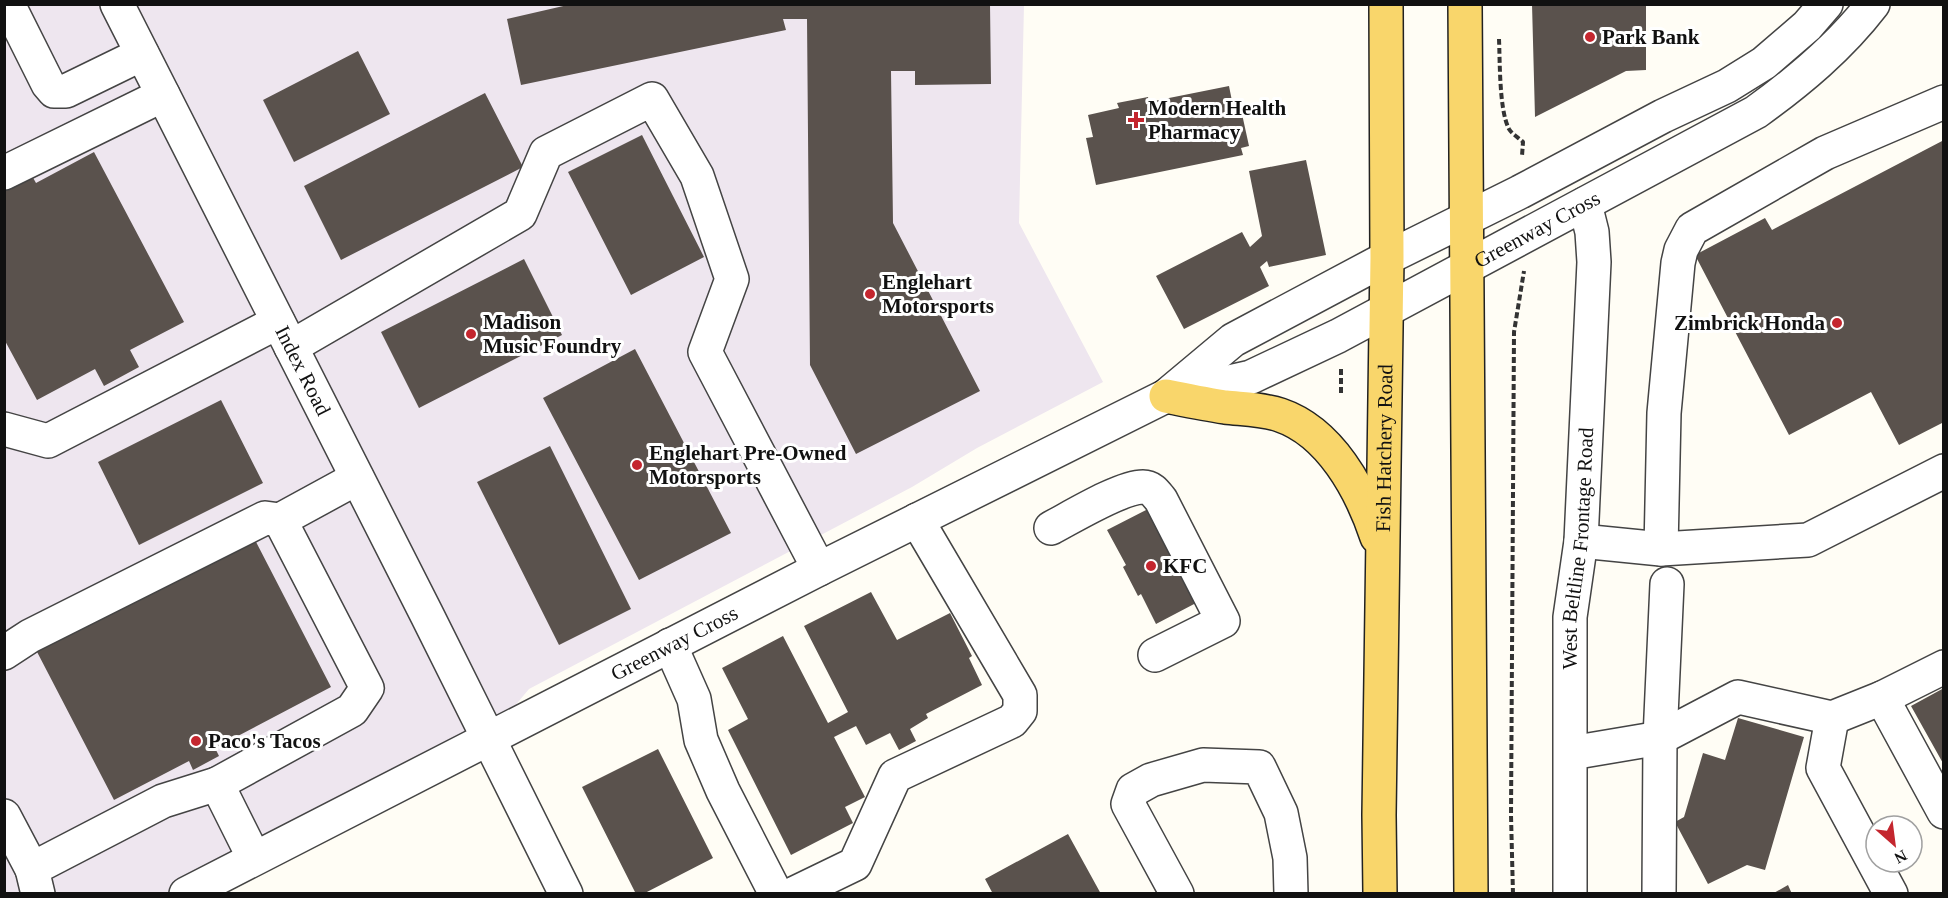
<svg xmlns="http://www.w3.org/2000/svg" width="1948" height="898" font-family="Georgia,serif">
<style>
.industrial{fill:#eee6ef}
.building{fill:#5a524d}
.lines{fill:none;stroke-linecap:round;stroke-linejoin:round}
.minor-casing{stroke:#444;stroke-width:36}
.major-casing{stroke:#222;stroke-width:36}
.path{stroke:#333;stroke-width:4;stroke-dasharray:6 3;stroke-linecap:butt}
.minor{stroke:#fff;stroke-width:33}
.major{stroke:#f9d66b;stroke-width:33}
.poi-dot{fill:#c4262e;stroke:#fff;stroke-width:2}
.labels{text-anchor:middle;stroke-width:6;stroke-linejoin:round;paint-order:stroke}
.poi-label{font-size:21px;font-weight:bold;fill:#111;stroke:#fff;text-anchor:start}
.street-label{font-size:21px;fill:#111;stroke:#fff}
</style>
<rect width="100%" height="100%" fill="#fffdf5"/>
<!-- industrial -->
<path class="industrial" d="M5,5H1024L1019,223L1103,382L977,448L912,487L529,689L488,738L186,893L5,894Z"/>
<!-- building -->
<path class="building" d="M572,4H990L991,84L915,85V71H891L893,223L980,391L856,454L810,365L807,19H783L786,30L521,85L507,19Z
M1532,4H1646V70L1626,71L1535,117Z
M358,51L390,114L294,162L263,100Z
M1229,86L1235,116L1242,114L1249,146L1241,148L1243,155L1096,185L1086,138L1093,137L1088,115L1119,108L1117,103L1148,97L1149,102Z
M485,93L523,167L341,260L304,186Z
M642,135L704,257L631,295L568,172Z
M1944,140V422L1899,445L1871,392L1789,435L1695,255L1765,218L1772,230Z
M94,152L184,322L130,350L139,367L104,386L95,369L37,400L4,339V179L27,167L36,183Z
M1306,160L1326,255L1269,267L1267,261L1260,267L1269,286L1184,329L1156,276L1242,232L1250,247L1262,236L1249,171Z
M524,259L562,335L419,408L381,332Z
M635,349L731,533L639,580L543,398Z
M221,400L263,483L139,545L98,462Z
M550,446L631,609L559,645L477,482Z
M1148,509L1196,603L1156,624L1141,594L1138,596L1123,567L1126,565L1107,530Z
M253,536L331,687L215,748L219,756L193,770L189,761L114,800L35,648Z
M871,592L897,640L950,613L972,656L969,658L982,685L926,714L928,718L910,729L916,741L899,750L890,733L866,745L856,726L834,737L865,797L845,807L853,823L791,855L728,730L748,719L722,668L783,636L828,723L848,712L804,626Z
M1944,688V765L1911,706Z
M1738,718L1804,737L1765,870L1747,865L1708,884L1675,822L1684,817L1703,753L1725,760Z
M658,749L713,858L643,894H636L582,787Z
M1068,834L1101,894H993L985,879Z
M1788,885L1792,894H1772Z"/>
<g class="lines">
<defs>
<g id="minor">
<path d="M8,4L48,84L54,91H66L142,54"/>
<path id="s1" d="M117,4L427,615L566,894"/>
<path d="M4,173L163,95"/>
<path d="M291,347L520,214L546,153L652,99L697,176L732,279L705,352L819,569"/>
<path id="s2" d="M1171,395L1251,377L1338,336L1756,112C1799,81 1840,47 1873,4"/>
<path d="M4,429L48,441L278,322"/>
<path d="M1051,528C1072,517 1121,487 1143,487C1152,487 1156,494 1161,500L1223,621L1155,655"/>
<path d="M1581,541L1661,549L1808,540L1944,471"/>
<path d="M1661,549L1664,413L1678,263L1681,250L1692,229L1825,153L1944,102"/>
<path d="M670,645L694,699L701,740L723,791L776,894"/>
<path d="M4,653L30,636L265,518L280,520"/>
<path d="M1882,698L1944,812"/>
<path d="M1832,718L1823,768L1891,894"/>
<path d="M1571,753L1660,738L1738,697L1832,718L1882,698L1944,667"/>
<path d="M217,784L352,710L367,688L280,520L357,478"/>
<path d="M4,816L32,869"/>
<path d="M38,894L32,869L163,801L217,784L254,858"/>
<path id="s3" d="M186,894L819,569L1166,396L1233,340L1387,258L1520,192L1663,116L1727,86L1764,63L1807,26L1826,4"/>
<path d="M793,894L855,864L895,776L1012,721L1020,711V695L917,520"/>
<path d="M1177,894L1128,804L1133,790L1151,780L1203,765L1259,767L1281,813L1290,858L1291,894"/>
<path id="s4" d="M1570,894V617L1581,541L1594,262L1592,232L1585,204"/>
<path d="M1659,894L1660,738L1667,584"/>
</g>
<g id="major">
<path d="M1465,4L1471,894"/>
<path d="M1166,396C1186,400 1205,404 1225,407C1243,409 1262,409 1280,415C1330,432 1361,489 1377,537"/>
<path id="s5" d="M1380,894L1379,815L1387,258L1386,4"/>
</g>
</defs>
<!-- minor casing -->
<use href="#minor" class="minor-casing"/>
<!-- major casing -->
<use href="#major" class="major-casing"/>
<!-- path -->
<path class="path" d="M1499,39C1500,61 1499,110 1509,129C1512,134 1519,138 1523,142L1522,156
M1341,369V395
M1513,894L1511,815L1514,332L1524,271"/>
<!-- minor -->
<use href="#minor" class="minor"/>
<!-- major -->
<use href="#major" class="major"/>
</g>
<!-- markers -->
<g class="poi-dot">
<circle cx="1590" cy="37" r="6"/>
<path d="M1133 111h6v6h6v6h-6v6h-6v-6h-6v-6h6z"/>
<circle cx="870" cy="294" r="6"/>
<circle cx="1837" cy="323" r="6"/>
<circle cx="471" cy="334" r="6"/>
<circle cx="637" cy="465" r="6"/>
<circle cx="1151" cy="566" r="6"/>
<circle cx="196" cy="741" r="6"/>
</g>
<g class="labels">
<!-- poi labels -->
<g class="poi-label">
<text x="1602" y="44">Park Bank</text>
<text x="1148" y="115">Modern Health<tspan x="1148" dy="24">Pharmacy</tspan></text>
<text x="882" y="289">Englehart<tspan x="882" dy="24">Motorsports</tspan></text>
<text x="483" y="329">Madison<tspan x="483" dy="24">Music Foundry</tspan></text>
<text x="1825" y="330" text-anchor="end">Zimbrick Honda</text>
<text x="649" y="460">Englehart Pre-Owned<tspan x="649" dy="24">Motorsports</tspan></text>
<text x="1163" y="573">KFC</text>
<text x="208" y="748">Paco's Tacos</text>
</g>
<!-- street labels -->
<g class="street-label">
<text dy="7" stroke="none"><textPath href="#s2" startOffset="404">Greenway Cross</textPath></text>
<text dy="7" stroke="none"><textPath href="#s1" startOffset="411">Index Road</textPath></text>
<text dy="7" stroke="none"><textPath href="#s5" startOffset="446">Fish Hatchery Road</textPath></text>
<text dy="7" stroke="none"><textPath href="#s4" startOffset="346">West Beltline Frontage Road</textPath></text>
<text dy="7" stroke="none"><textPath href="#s3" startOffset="549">Greenway Cross</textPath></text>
</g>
</g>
<!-- border -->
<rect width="1948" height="898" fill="none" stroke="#111111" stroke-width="12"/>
<!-- north arrow -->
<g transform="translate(1894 844) rotate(152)"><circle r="28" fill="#ffffff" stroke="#a0a0a0" stroke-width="1.5"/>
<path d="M0-4.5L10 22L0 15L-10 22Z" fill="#c4262e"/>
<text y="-9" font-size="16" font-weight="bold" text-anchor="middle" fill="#111111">N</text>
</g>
</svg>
